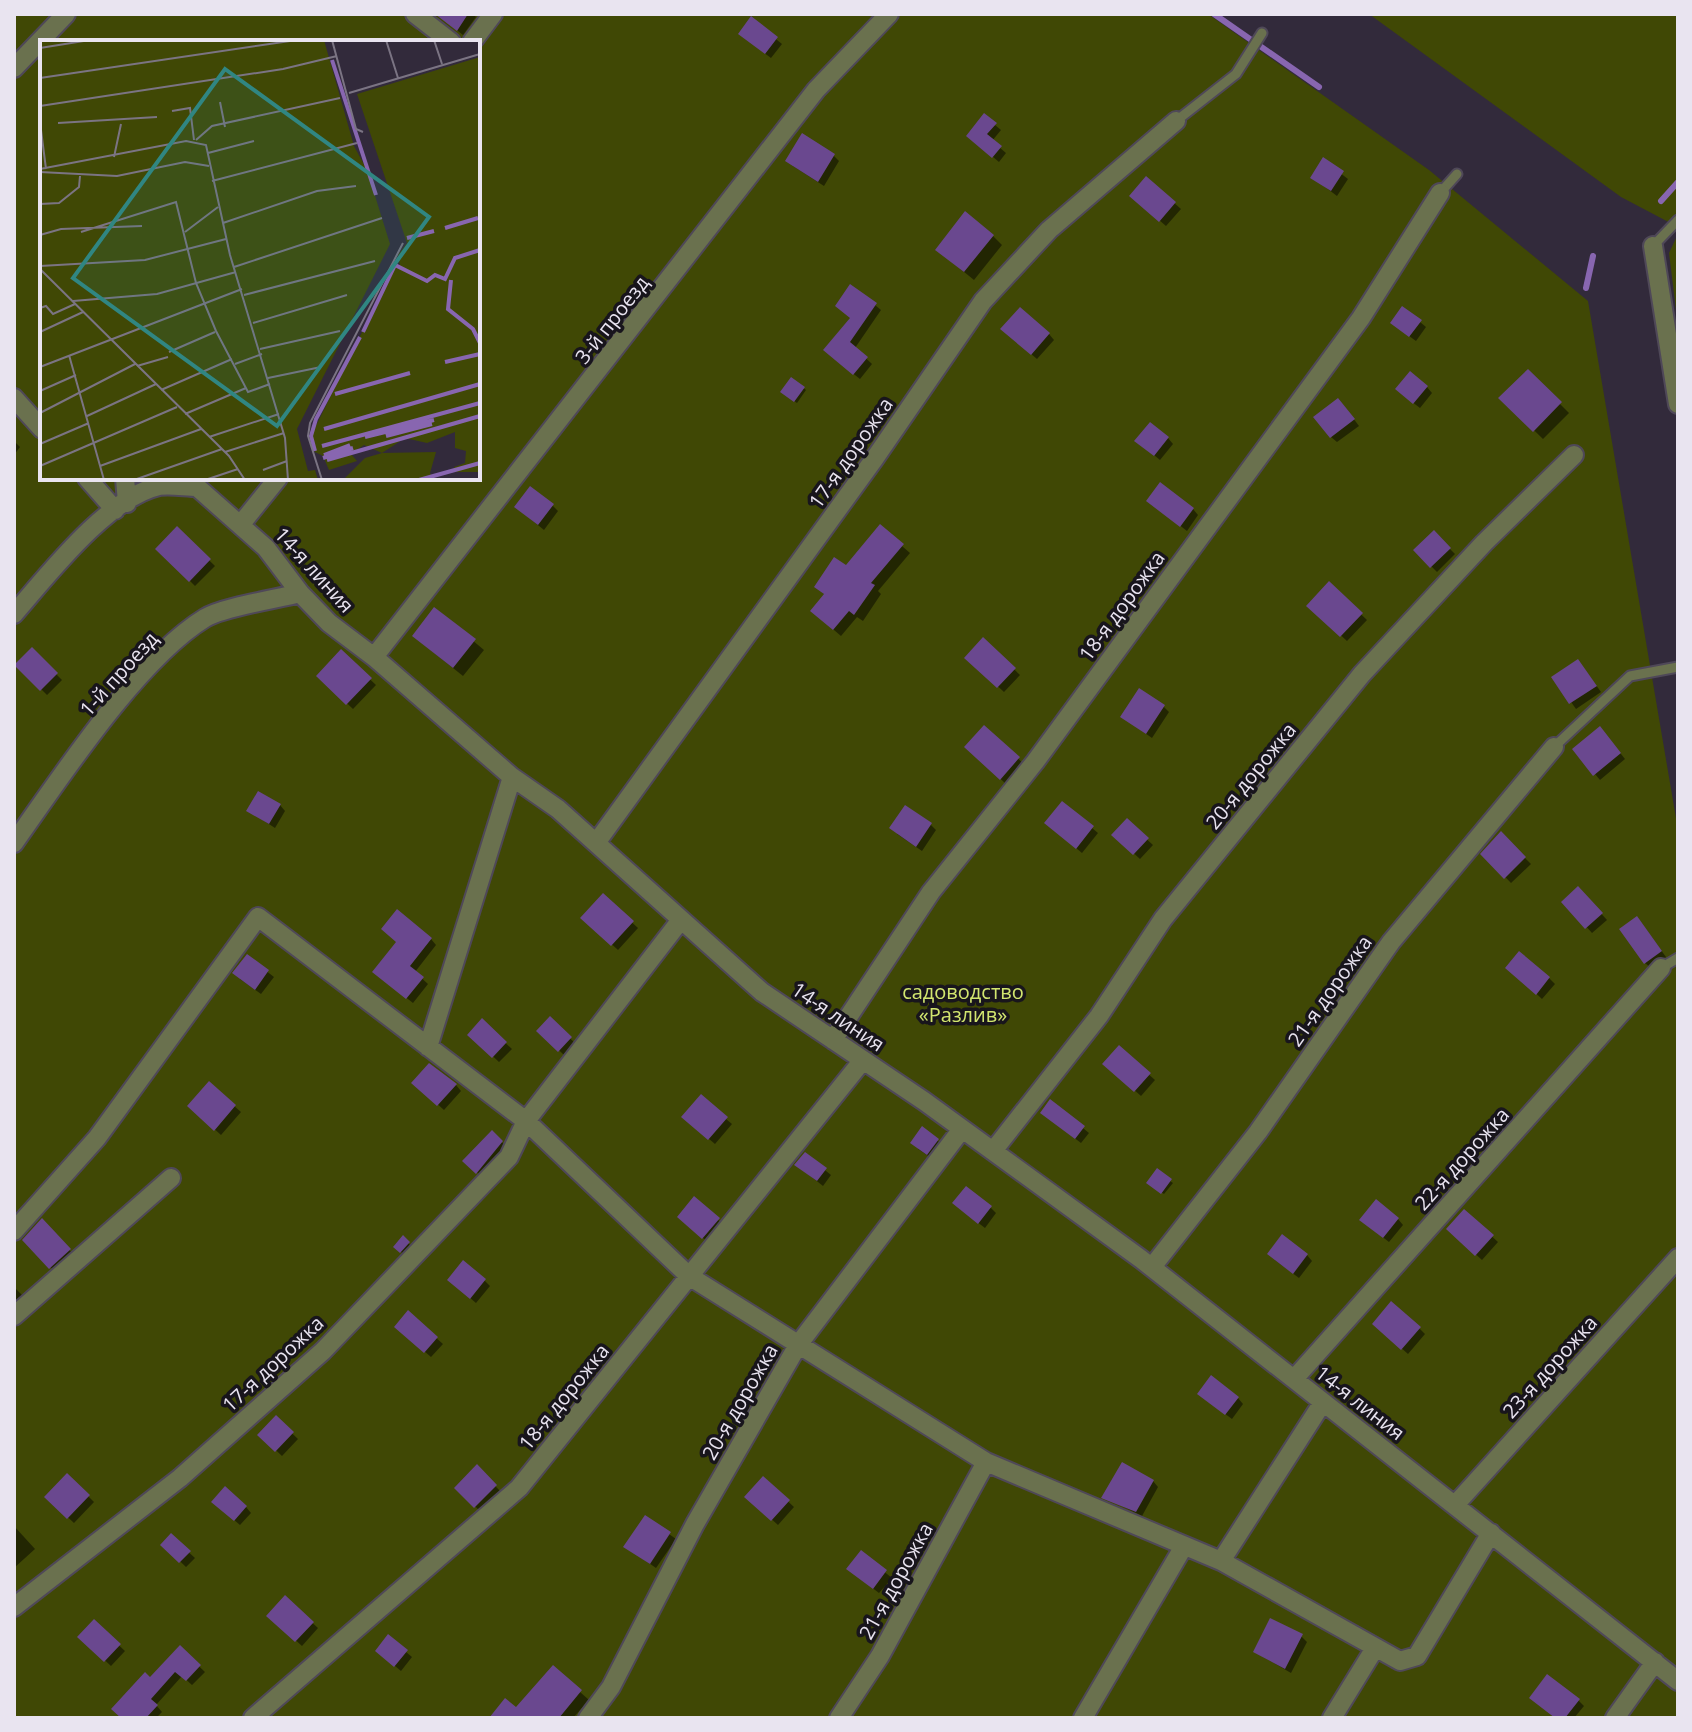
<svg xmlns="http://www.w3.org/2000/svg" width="1692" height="1732" font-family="'Open Sans',sans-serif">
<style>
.green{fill:#404805;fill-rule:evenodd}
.shadow{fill:#0007}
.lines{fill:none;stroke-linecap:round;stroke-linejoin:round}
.stream{stroke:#8866b0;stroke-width:6}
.building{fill:#6a488f}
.lane-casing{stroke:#4f4858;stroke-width:13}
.street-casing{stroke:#4f4858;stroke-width:22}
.lane{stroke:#6a714e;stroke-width:9}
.street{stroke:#6a714e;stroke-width:18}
.labels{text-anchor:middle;stroke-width:7;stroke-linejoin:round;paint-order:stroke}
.street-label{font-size:20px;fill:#e9e4f0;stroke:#18151c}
.park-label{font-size:20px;fill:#d2e66f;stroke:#18151c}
.inset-river{fill:none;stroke:#8866b0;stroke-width:4}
.inset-road{fill:none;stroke:#7b7483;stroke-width:2}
.view{fill:#308682;fill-opacity:0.15;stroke:#308682;stroke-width:4}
.inset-edge{fill:none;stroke:#e9e4f0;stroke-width:4}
</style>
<rect width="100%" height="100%" fill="#322a3b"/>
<!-- green -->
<path class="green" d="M14,14H1208L1429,170L1588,301L1678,830V1718H14ZM42,42H478V478H42Z
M1369,14H1678V227L1621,197Z
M1678,234V326L1669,253Z"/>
<!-- shadow -->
<path class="shadow" d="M445,14H473L476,17L463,35L448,23Z
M751,19L782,44L771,58L746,39Z
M995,125L1001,130L992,141L1006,153L999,162L974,141Z
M834,156L839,161L824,186L793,166Z
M1323,160L1348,179L1337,196L1312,177Z
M1147,179L1181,209L1166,226L1137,201Z
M993,236L1002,245L974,280L947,258Z
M875,305L881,310L855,348L872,364L860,379L831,356Z
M1420,322L1426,327L1416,341L1398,328Z
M1049,334L1054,340L1037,359L1009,335Z
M1528,372L1569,413L1543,439L1501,398Z
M792,379L806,390L797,403L782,392Z
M1427,387L1432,393L1420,408L1403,395Z
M1344,406L1359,426L1337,442L1331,437Z
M1168,438L1173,444L1160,460L1143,446Z
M14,441L20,447L14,455Z
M553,506L558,511L544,530L522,512Z
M1155,506L1193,509L1198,515L1187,531Z
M880,527L910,553L878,591L881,594L863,621L857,617L841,636L820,618L825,595L817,587L846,568Z
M177,529L215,566L195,586L158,549Z
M1434,533L1455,554L1437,572L1415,550Z
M1329,584L1367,620L1347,641L1309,606Z
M435,609L484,650L463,676L423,644Z
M983,640L1020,675L1004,692L967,658Z
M32,650L62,680L47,695L17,665Z
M341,652L376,685L353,709L318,676Z
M1583,667L1601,692L1576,709L1554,678Z
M1164,707L1169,712L1152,738L1122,717Z
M984,728L1024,764L1006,784L966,747Z
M1605,734L1625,759L1600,780L1595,774Z
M280,805L285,811L275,828L249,811Z
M1127,821L1153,845L1140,859L1114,835Z
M931,825L936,830L922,851L897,834Z
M1052,828H1092L1098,833L1082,853Z
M1501,834L1531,864L1511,883L1483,854Z
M1578,888L1607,920L1592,933L1564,902Z
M603,896L638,928L618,950L583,918Z
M1642,924L1666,957L1651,968L1645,963Z
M431,939L436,945L415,972L428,984L413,1003L380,977Z
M247,956L274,977L261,994L240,979Z
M1514,973L1549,978L1555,984L1542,999Z
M550,1019L576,1044L565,1056L539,1031Z
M482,1021L512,1049L499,1062L470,1035Z
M1119,1048L1155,1080L1141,1096L1105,1064Z
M414,1083L456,1085L461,1091L444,1110Z
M209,1084L241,1112L221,1135L189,1106Z
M1051,1102L1089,1133L1081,1143L1048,1118Z
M726,1119L732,1124L715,1144L689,1122Z
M923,1129L944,1146L933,1159L918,1149Z
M492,1133L508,1148L483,1178L465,1161Z
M805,1154L831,1175L823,1186L803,1170Z
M1170,1181L1173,1183L1164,1194L1151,1185Z
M694,1199L724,1225L709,1243L685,1223Z
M991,1208L996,1213L985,1228L960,1209Z
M1464,1211L1498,1242L1482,1260L1448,1229Z
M1398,1219L1403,1225L1389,1242L1367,1225Z
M42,1221L75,1256L56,1273L25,1240Z
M403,1238L411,1246L403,1254L396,1246Z
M1307,1255L1312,1261L1299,1278L1275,1260Z
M485,1281L490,1286L476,1303L455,1285Z
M14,1287L23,1296L14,1305Z
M408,1313L443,1344L431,1357L402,1332Z
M1419,1328L1425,1334L1408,1354L1380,1329Z
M1238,1398L1243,1404L1232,1419L1205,1399Z
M276,1418L298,1439L282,1456L260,1435Z
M477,1467L501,1492L481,1512L456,1488Z
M67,1475L94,1502L74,1523L46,1497Z
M764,1479L794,1507L778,1525L747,1497Z
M1153,1481L1158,1487L1142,1516L1104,1497Z
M219,1507H246L251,1513L240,1525Z
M645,1517L676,1539L656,1568L626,1547Z
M14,1526L35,1549L14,1568Z
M171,1536L195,1558L186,1567L163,1545Z
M861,1553L892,1578L879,1593L854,1574Z
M285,1598L318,1628L302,1646L269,1616Z
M94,1622L125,1651L111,1666L80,1637Z
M1301,1636L1307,1642L1291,1673L1255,1652Z
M180,1648L205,1672L192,1685L182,1676L156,1705L162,1712L156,1718H123L150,1680Z
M406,1652L412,1657L401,1671L383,1656Z
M553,1668L589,1700L573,1718H491L516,1710Z
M1578,1700L1584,1706L1574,1718H1556Z"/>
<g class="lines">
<!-- stream -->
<path class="stream" d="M1214,14L1319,87
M1661,201L1678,182
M1586,288L1593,256"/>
</g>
<!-- building -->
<path class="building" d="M435,14H468L457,31Z
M751,16L778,37L765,54L738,34Z
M984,113L997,123L987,134L1002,146L992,158L966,136Z
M802,133L835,154L818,182L785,161Z
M1323,157L1344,171L1331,191L1310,178Z
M1146,176L1176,202L1159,222L1129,196Z
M965,211L994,235L964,272L935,250Z
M850,284L877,303L850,342L868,357L853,375L823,350L850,318L835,306Z
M1402,306L1422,320L1409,337L1390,323Z
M1020,307L1050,333L1031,355L1000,329Z
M1528,369L1562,402L1533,432L1498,398Z
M1410,371L1428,386L1413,404L1395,389Z
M791,377L805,387L794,402L780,392Z
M1338,398L1355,419L1330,438L1313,417Z
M1150,422L1169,437L1154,456L1134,441Z
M1160,482L1194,508L1180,527L1146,501Z
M530,486L554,504L538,525L514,507Z
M880,524L904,544L871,583L875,585L854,615L849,611L833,630L810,611L824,594L814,587L834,557L846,565Z
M177,526L211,559L189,582L155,549Z
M1434,530L1451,548L1430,568L1413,550Z
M1329,581L1363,613L1340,637L1306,606Z
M434,607L476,639L453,668L412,636Z
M983,637L1016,668L997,688L964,658Z
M32,647L58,673L40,691L14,665Z
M341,649L372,678L346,705L316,676Z
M1578,659L1597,686L1569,704L1551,677Z
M1139,688L1165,705L1146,734L1120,717Z
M984,725L1020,757L1000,780L964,747Z
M1600,726L1621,753L1593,776L1572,749Z
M258,791L281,804L269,824L246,811Z
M1062,801L1094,826L1076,849L1044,823Z
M905,805L932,823L916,847L889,828Z
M1127,818L1149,838L1133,855L1111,835Z
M1501,831L1526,857L1504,879L1480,854Z
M1578,886L1603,913L1585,929L1561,902Z
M603,893L634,921L611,946L580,918Z
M397,909L432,938L410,966L424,977L406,999L372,972L396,942L381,929Z
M1637,916L1662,951L1644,964L1619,929Z
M1519,951L1550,977L1536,995L1505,968Z
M247,954L269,970L255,990L232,973Z
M550,1016L572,1037L558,1052L536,1031Z
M482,1018L507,1042L492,1058L467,1035Z
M1119,1045L1151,1073L1134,1092L1102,1064Z
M429,1063L457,1084L437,1106L411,1083Z
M209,1081L236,1105L214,1131L187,1106Z
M701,1094L728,1117L708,1140L681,1117Z
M1050,1099L1085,1126L1075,1139L1040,1113Z
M922,1126L939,1139L927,1155L910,1143Z
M492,1130L503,1141L476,1174L462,1161Z
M805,1152L827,1168L817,1181L794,1165Z
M1157,1168L1172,1179L1161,1194L1146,1183Z
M966,1186L992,1206L978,1224L952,1203Z
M694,1196L720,1218L702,1239L677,1217Z
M1376,1199L1399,1218L1383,1238L1359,1220Z
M1464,1209L1494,1235L1475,1256L1446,1229Z
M42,1218L71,1249L49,1269L22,1240Z
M1282,1234L1308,1254L1293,1274L1267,1254Z
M403,1235L410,1242L400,1253L393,1247Z
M463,1260L486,1279L470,1299L447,1280Z
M1391,1301L1421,1327L1401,1350L1372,1324Z
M408,1310L438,1337L424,1353L394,1327Z
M1211,1375L1239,1397L1225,1415L1197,1394Z
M276,1415L294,1432L275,1452L257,1435Z
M1122,1462L1154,1480L1136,1512L1101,1498Z
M477,1464L497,1485L474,1508L454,1488Z
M67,1473L90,1495L67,1519L44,1497Z
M763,1476L790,1500L771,1521L744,1497Z
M225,1486L247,1506L234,1521L211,1502Z
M645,1515L671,1532L650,1564L623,1547Z
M171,1533L191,1551L179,1563L160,1545Z
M861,1550L887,1570L873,1589L846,1569Z
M285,1595L314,1622L295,1642L266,1616Z
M1270,1618L1303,1634L1285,1669L1253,1652Z
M94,1619L121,1644L104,1662L77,1637Z
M388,1634L408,1650L394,1667L375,1651Z
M180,1645L201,1665L186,1681L175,1672L151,1699L158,1705L146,1718H121L111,1709L145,1672L150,1677Z
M553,1665L582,1690L559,1718H489L505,1698L516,1707Z
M1547,1674L1580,1699L1565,1718H1555L1529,1698Z"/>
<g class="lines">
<defs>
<path id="lane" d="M1176,121L1236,74L1262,33
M1440,193L1457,174
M1653,246L1678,220
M1554,747L1630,676L1678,667
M1661,968L1678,958"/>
<path id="street" d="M415,14L451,42
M472,42L493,14
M14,68L66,14
M1653,246L1678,404
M14,398L42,429
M87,478L115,510
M125,478L127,503
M241,524L278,478
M14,614C48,575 107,498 159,486C170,484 186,487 197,487L266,548L300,593L329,623L374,657L512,777L558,809L762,992L924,1101L1141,1259L1678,1681
M374,657L816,90L889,14
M14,843C61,777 137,660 205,618C223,607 277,599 300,593
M596,843L875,458L983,301L1049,230L1176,121
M833,1040L931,892L1035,762L1361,318L1440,193
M428,1047L512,777
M993,1151L1099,1016L1163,919L1362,674L1484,543L1574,455
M14,1231L97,1138L258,917L526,1121L689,1276L986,1462L1221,1561L1400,1661L1417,1656L1491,1533
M1152,1267L1258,1132L1391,942L1554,747
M14,1316L171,1178
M1294,1379L1661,968
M1455,1505L1678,1258
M1221,1561L1323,1402
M14,1607L180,1478L323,1351L509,1157L526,1121L680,921
M253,1718L519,1488L863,1060
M588,1718L611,1687L695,1524L798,1345L962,1129
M839,1718L880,1656L986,1462
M1083,1718L1184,1546
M1332,1718L1375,1648
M1615,1718L1655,1662"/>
</defs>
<!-- lane casing -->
<use href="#lane" class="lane-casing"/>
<!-- street casing -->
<use href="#street" class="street-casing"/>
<!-- lane -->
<use href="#lane" class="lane"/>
<!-- street -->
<use href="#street" class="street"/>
</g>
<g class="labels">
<!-- street labels -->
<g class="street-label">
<text transform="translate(612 320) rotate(-52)" y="7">3-й проезд</text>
<text transform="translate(851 453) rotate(-55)" y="7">17-я дорожка</text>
<text transform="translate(314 570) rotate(48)" y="7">14-я линия</text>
<text transform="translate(1122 606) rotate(-54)" y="7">18-я дорожка</text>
<text transform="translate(119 674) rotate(-48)" y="7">1-й проезд</text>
<text transform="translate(1251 776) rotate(-51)" y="7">20-я дорожка</text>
<text transform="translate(1330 991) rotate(-55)" y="7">21-я дорожка</text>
<text transform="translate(838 1017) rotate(34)" y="7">14-я линия</text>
<text transform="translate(1462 1159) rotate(-48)" y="7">22-я дорожка</text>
<text transform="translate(273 1364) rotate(-43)" y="7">17-я дорожка</text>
<text transform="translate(1550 1367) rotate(-48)" y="7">23-я дорожка</text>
<text transform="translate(564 1397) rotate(-51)" y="7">18-я дорожка</text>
<text transform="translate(740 1402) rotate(-60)" y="7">20-я дорожка</text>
<text transform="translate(1360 1403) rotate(38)" y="7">14-я линия</text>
<text transform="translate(896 1581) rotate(-61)" y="7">21-я дорожка</text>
</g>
<!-- park labels -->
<g class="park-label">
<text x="963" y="999">садоводство<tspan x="963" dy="23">«Разлив»</tspan></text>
</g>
</g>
<!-- overview -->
<g transform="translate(40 40)">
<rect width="440" height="440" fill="#322a3b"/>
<path d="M0,0H284L314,106L327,130L350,204L257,389L268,431L275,430L278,440H0ZM440,17V432H416L414,427L425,423L426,411L415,408V392L387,403L365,398L342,413L396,412L390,433L394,440H303L325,418L342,413L324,405L311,414L317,421L289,430L283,416L275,412L271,396L355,225L360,226L358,215L367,203L317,54Z" fill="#404805"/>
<path class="inset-river" d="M292,20L336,155M405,188L438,178M367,198L394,191M411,240L408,269L433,289L440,303M323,292L355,225L387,241L395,235L405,239L415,218L440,210M405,322L440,314M295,354L370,333M284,389L440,344M346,396L392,384M325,397L394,380M282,406L440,363M275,411L271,396L276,379L320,297M284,415L310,405M283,418L313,408M287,420L440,376M379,440L440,423"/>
<path class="inset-road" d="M292,0L316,89L323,92M346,0L358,38M394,0L402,24M0,8L50,0M0,38L257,0M309,53L440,14M180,62L185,87M0,66L243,29L297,16M132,71L150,68L154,100M18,83L117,77M1,90L6,129M156,100L172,86L300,58M168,113L214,101M74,117L81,84M0,129L146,101L166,105L190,215L245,398L248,440M0,132L77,136L145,122L169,126M172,141L317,103M0,164L19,163L39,147L40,136M183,183L277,151L316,146M41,192L136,162L156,243L176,291L208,352L230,344M145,192L178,167M0,195L21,189L102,186M0,226L105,220L186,199M194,227L342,178M0,229L189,416L205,440M204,255L335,221M33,261L117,254L196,232M0,268L6,266L13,274L35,264M213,283L307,255M0,292L43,272M220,309L300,291M129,312L175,292M29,315L64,440M195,324L222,314M97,326L128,317M0,327L202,249M228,338L281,327M121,350L192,319M0,351L36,335M0,373L95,324M145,374L206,348M47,376L116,344M169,397L239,374M0,404L49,383M185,412L244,393M0,426L137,367M60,426L161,389M223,430L247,421M94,440L182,409M165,440L198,429M282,440L268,396L270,383L363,203"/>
<path class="view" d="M185,29L389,177L237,386L33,238Z"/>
<rect width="440" height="440" class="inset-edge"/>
</g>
<!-- border -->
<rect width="1692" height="1732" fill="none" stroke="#e9e4f0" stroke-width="32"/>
</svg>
